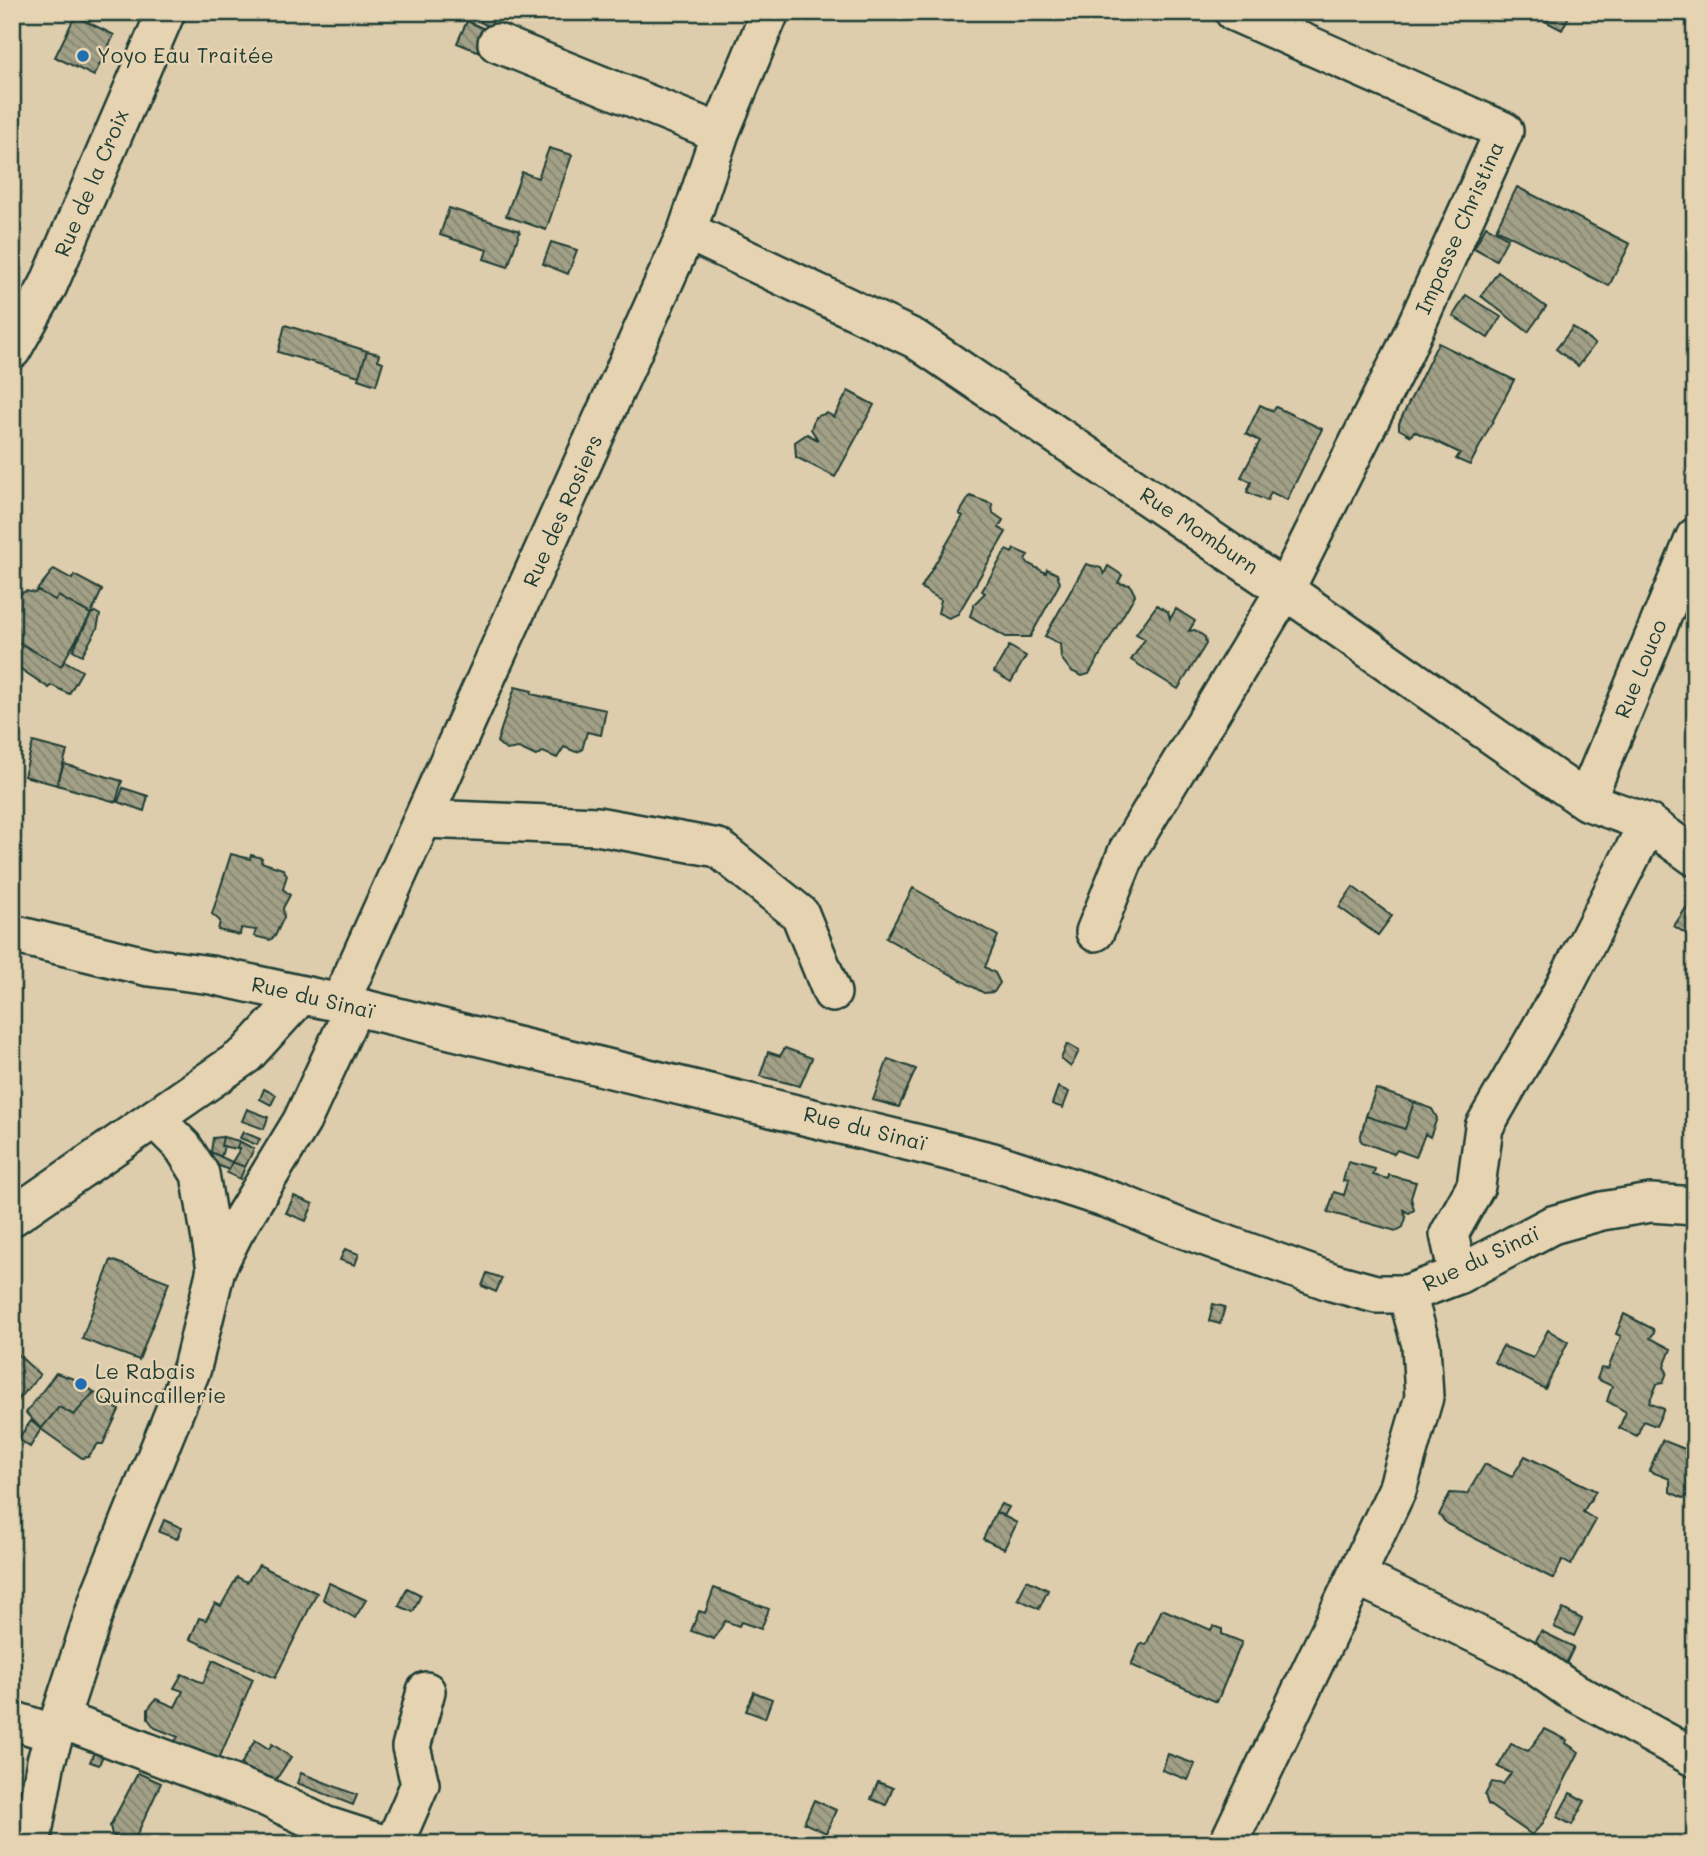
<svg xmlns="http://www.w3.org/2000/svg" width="1707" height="1856" font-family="Mali,sans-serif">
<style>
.building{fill:url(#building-back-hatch);stroke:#1f3d34;stroke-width:2}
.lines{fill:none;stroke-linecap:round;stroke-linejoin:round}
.minor-casing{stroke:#1f3d34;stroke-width:42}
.minor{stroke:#e6d3b1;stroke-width:37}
.poi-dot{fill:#1f6fb2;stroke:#e6d3b1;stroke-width:2.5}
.labels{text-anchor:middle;stroke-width:5;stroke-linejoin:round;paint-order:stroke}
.poi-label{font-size:21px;fill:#1f3d34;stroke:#e6d3b1;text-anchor:start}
.street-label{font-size:21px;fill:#1f3d34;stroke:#e6d3b1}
</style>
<defs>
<pattern id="building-back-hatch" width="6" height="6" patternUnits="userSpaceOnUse" patternTransform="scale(1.75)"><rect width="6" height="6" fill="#a2a087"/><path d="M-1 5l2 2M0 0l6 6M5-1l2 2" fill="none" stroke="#83846f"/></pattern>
</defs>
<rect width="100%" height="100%" fill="#decdac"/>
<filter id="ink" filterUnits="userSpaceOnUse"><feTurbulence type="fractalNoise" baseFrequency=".0143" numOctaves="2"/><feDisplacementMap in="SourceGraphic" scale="14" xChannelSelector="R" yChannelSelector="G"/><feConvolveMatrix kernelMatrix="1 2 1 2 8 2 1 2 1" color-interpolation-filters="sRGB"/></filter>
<g filter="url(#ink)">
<!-- building -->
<path class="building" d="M485,12L495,16L490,27L480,22Z
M1547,12H1571L1562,30L1543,20Z
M75,16L114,35L94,76L55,57Z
M467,21L489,31L479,52L457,43Z
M549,148L572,155L546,230L506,216L522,172L538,178Z
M1517,187L1630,244L1609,286L1496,229Z
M449,208L520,231L508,267L484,259L487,250L440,235Z
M1486,226L1508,238L1496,260L1474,248Z
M551,242L577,250L568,274L543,264Z
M1498,272L1546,307L1528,332L1481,296Z
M1466,295L1501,317L1488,338L1453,316Z
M285,325L367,351L359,376L278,352Z
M1573,327L1595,344L1578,366L1556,349Z
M1438,343L1514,380L1470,465L1456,459L1460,453L1414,431L1411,436L1399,429V423Z
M367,351L379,354L378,360L383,362L376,385L358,379Z
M848,391L874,405L835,477L796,457L795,442L807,434L818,440L811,429L815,417L827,413L834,417Z
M1260,405L1273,411L1276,407L1322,429L1287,500L1271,492L1267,501L1247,492L1251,482L1241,477L1260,441L1246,434Z
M970,496L992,504L993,513L1003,520L999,528L1006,532L958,614L949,618L938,613L941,600L921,588L963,516L959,514Z
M1014,549L1028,555L1025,559L1029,564L1046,573L1047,569L1057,574L1060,583L1030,637H1006L970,616L974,604L985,593L982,591L1006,550L1012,553Z
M1086,564L1101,568L1104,574L1108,566L1122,575L1118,583L1130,585L1135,595L1089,674L1082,676L1071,671L1061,658L1060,644L1045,636Z
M54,569L72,579L74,575L102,590L91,614L58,596L55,600L37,590Z
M37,590L55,600L58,596L91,614L61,666L14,640L12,597L26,591L35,593Z
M1157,605L1168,612L1170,619L1176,609L1195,621L1189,631L1195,630L1205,637L1206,644L1178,689L1131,660L1145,639L1136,634Z
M95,612L100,615L97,629L82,655L73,650L91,614Z
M14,640L61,666L65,661L82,671L69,694L51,685L49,688L12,663Z
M1009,646L1026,656L1011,682L994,672Z
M515,687L532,691L531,694L606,710L601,735L587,732L582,750L576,752L564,747L557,758L543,752L536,756L519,748L506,750L497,742Z
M33,742L67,751L57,785L24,776Z
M64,764L122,781L116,802L57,785Z
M123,788L148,796L144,811L118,802Z
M231,854L250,859L251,855L262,858L261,862L283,869L287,875L283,889L290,895L283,908L284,917L275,936L270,940L254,936L256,930L241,928L240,935L218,930L220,921L212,914Z
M1353,887L1392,916L1378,935L1339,907Z
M913,888L998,936L985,967L995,973L1000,983L994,992L984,993L886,938Z
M1686,908L1695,914V952L1689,947L1694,939L1674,926Z
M1067,1044L1079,1051L1071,1067L1061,1059Z
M785,1048L812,1058L800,1086L760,1076L768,1052L780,1056Z
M888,1059L916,1069L899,1107L873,1100Z
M1058,1087L1069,1092L1063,1108L1052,1104Z
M264,1089L276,1095L271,1105L260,1099Z
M1376,1089L1414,1102L1405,1129L1366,1116Z
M1414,1102L1432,1109L1437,1118L1430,1137L1425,1134L1416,1157L1397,1150L1394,1154L1362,1142L1360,1139L1366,1116L1405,1129Z
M247,1109L268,1117L264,1129L242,1121Z
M243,1132L260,1139L257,1145L240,1138Z
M223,1137L221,1146H224L221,1157L211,1152L213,1138Z
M223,1137L239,1141L237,1149L221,1146Z
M239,1141L254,1149L245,1167L232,1162L240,1149H237Z
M211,1152L232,1162L229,1170L207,1161Z
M232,1162L245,1167L240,1179L227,1173Z
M1348,1162L1375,1169L1373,1175L1388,1179L1389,1175L1416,1182L1411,1198L1414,1210L1409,1213L1404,1210L1406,1218L1403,1227L1396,1231L1328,1212L1334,1192L1344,1195L1348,1182L1343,1181Z
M294,1196L313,1204L306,1221L286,1213Z
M345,1249L359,1254L355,1265L340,1260Z
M111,1260L169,1282L139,1360L82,1339Z
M487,1273L502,1278L496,1292L482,1286Z
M1213,1304L1225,1307L1220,1324L1209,1321Z
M1624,1314L1653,1329L1654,1333L1650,1338L1671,1349L1664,1367L1667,1372L1663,1383L1657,1384L1649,1403L1664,1409L1656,1426L1643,1421L1637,1436L1619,1428L1626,1412L1607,1401L1612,1386L1597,1379L1601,1368L1608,1369L1621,1336L1616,1334Z
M1548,1330L1568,1342L1545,1389L1494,1362L1503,1346L1533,1358Z
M12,1349L40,1375L13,1406L12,1405Z
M56,1373L77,1380L94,1392L74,1415L59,1407L41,1429L26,1413Z
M94,1392L119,1410L103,1444H98L88,1457L82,1458L41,1429L59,1407L74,1415Z
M31,1421L41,1429L30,1447L18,1439Z
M1662,1440L1695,1453V1494L1683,1498L1670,1492V1479L1649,1471Z
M1525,1456L1596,1491L1583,1512L1596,1520L1571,1565L1562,1560L1554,1579L1447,1524L1439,1515L1450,1493L1467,1494L1485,1464L1512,1477Z
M1001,1504L1009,1507L1004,1516L996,1512Z
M996,1512L1017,1523L1004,1549L983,1539Z
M164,1520L182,1528L177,1539L159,1532Z
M259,1565L317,1593L275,1678L190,1639L199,1618L206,1620L215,1603L221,1606L237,1577L247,1582Z
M1027,1580L1048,1590L1039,1609L1018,1599Z
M329,1583L366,1600L355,1618L323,1599Z
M407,1588L421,1595L413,1612L399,1606Z
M714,1588L769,1609L761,1629L741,1622L739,1626L725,1621L714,1639L691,1631L699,1611L705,1613Z
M1162,1609L1211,1630L1213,1626L1222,1629V1634L1242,1642L1217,1702L1131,1665L1141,1643L1146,1645Z
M1563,1609L1582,1619L1574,1636L1554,1627Z
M1541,1631L1574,1647L1565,1666L1531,1650Z
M213,1660L253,1679L219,1759L174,1742L178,1737L155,1728L148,1719V1709L156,1699L175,1707L183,1691L174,1688L182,1674L203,1683Z
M754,1692L772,1699L765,1718L746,1711Z
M1545,1729L1567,1740L1566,1743L1579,1752L1543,1823L1532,1835L1488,1804L1485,1795L1492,1782L1503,1784L1511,1773L1498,1767L1511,1744L1528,1751Z
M255,1740L269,1749L272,1744L291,1757L275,1781L239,1768Z
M94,1752L103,1755L99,1765L90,1762Z
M1168,1754L1195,1764L1188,1780L1162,1770Z
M138,1773L161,1783L135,1839L126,1842L112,1835L110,1826Z
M301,1773L357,1795L353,1805L297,1783Z
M878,1782L893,1788L886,1805L871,1799Z
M1570,1793L1585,1801L1572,1825L1557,1817Z
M814,1800L836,1810L826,1833L804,1823Z"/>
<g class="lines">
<defs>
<path id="minor" d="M497,43L720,133
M687,231L915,339L1285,590L1586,801L1648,823L1695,857
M12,350L48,286L166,12
M1586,801L1695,537
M425,819L597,826L718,848L800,914L832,993
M1095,932L1128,850L1285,590L1405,350L1504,131L1234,12
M12,934L149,967L211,975L340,1003L993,1162L1119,1203L1178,1227L1332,1282L1376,1294H1407L1458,1275L1552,1225L1602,1211L1651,1203L1695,1206
M340,1003L687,231L720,133L770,12
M155,1119L183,1147L200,1174L216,1269
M12,1217L246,1055L301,995
M1458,1275L1449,1234L1476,1186L1484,1127L1561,993L1648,823
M1357,1576L1523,1657L1567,1688L1695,1758
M60,1719L266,1797L324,1825L383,1844
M12,1720L55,1734
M31,1844L46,1761L100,1595L192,1368L216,1269L234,1233L302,1121L354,1008
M394,1844L420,1784L411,1747L426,1691
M1228,1844L1397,1490L1424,1397L1421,1345L1407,1294"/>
</defs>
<!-- minor casing -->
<use href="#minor" class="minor-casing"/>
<!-- minor -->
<use href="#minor" class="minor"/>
</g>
</g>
<!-- markers -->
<g class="poi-dot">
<circle cx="83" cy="56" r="7"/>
<circle cx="81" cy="1384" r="7"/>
</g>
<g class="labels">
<!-- poi labels -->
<g class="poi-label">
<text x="97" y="63">Yoyo Eau Traitée</text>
<text x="95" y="1379">Le Rabais<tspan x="95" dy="24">Quincaillerie</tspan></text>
</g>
<!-- street labels -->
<g class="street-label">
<text transform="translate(92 183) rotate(-67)" y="7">Rue de la Croix</text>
<text transform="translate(1460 228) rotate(-66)" y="7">Impasse Christina</text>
<text transform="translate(563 511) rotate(-66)" y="7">Rue des Rosiers</text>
<text transform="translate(1199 531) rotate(34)" y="7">Rue Momburn</text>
<text transform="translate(1641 669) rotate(-68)" y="7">Rue Louco</text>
<text transform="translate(313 998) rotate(13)" y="7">Rue du Sinaï</text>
<text transform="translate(865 1129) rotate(14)" y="7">Rue du Sinaï</text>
<text transform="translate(1481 1259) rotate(-25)" y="7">Rue du Sinaï</text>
</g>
</g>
<!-- margin -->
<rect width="1707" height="1856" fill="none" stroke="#e6d3b1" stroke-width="42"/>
<rect x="21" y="21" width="1665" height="1814" fill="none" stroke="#1f3d34" stroke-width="2.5" filter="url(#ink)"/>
</svg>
